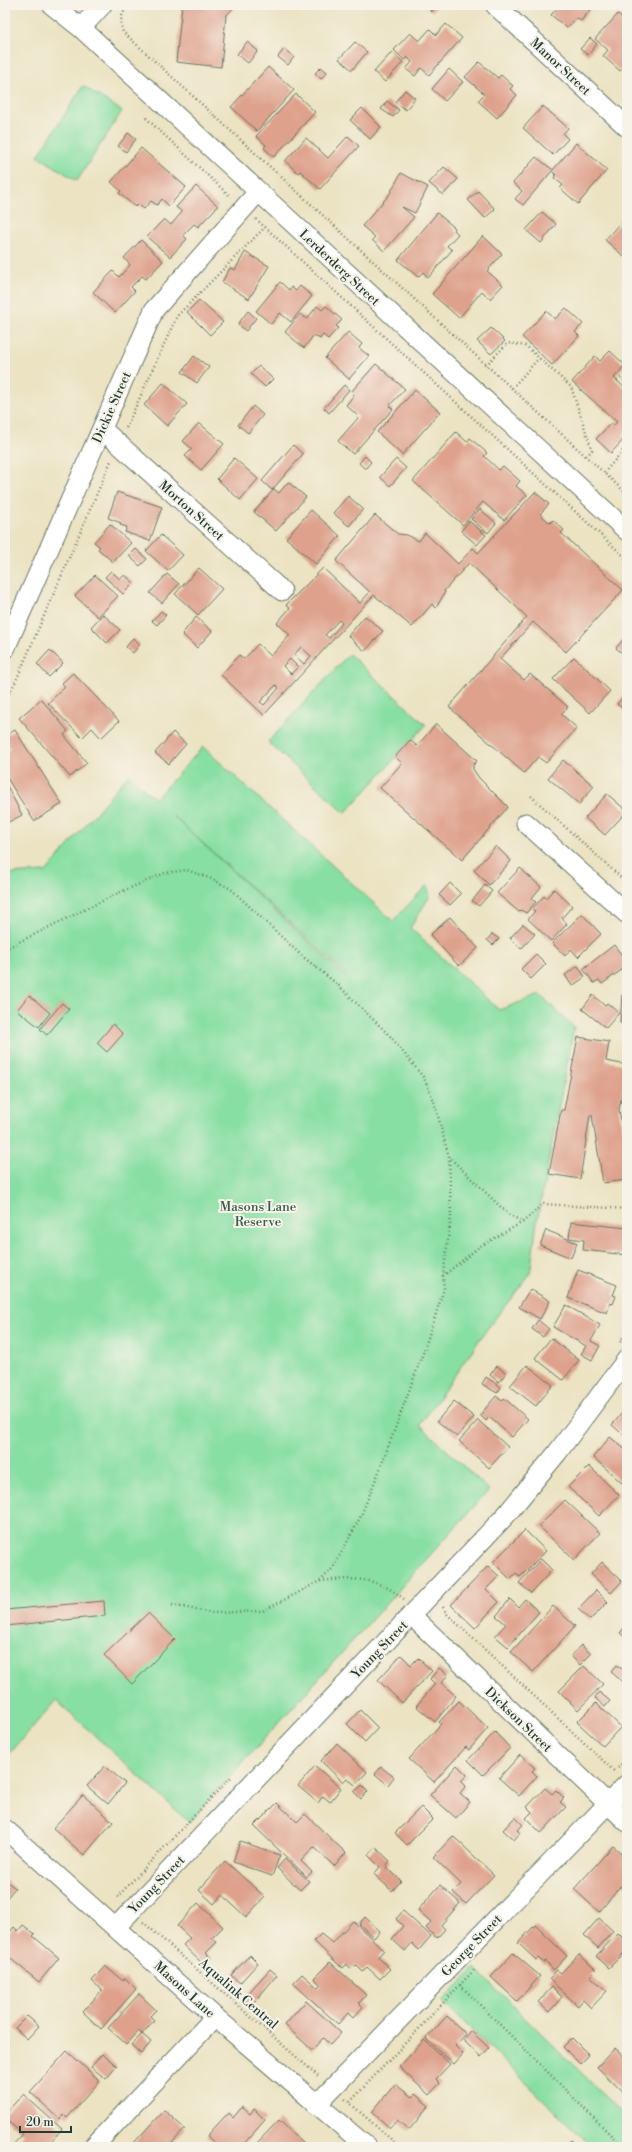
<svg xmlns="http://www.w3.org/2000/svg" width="632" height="2152" font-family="'Libre Bodoni',serif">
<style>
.green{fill:#87dfa3;stroke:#538e6c;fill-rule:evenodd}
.building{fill:#dea18c;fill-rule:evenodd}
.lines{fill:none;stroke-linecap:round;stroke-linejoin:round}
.minor-casing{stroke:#676;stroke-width:21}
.path{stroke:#676;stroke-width:2.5;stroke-dasharray:1 3;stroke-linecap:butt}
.minor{stroke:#fff;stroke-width:19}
.labels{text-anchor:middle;stroke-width:4;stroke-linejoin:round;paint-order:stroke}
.street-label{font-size:13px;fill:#1f3d34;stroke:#f7f3e8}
.park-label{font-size:13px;fill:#345d4a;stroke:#f7f3e8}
</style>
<rect width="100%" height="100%" fill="#f7f3e8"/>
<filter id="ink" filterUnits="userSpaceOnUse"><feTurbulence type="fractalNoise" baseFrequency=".025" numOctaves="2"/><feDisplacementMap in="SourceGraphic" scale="8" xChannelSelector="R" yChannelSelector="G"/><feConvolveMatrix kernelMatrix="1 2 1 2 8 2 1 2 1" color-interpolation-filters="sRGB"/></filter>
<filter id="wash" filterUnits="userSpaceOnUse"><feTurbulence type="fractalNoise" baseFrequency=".012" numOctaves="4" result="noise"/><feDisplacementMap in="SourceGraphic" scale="16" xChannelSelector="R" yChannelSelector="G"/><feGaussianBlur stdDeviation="0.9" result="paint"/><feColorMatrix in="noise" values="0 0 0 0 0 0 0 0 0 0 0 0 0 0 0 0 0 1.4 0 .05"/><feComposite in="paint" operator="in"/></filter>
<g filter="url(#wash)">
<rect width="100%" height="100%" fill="#ebe3c2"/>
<!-- green -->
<path class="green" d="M83,86L122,111L77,181L38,156Z
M349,654L426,725L345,813L268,742Z
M203,747L393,921L427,885L430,896L410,928L499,1010L540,995L574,1027L537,1221L530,1274L487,1329L420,1425L489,1490L189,1822L56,1700L5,1759V874L46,872L128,775L155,799ZM173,816L345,973L344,975Z
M475,1968L627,2118V2147H592L442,2001Z"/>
<g id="blocks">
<!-- building -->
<path class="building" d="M182,5L200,7L203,5H236L226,16L221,67L176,62Z
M425,5H439L432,12Z
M560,5H594L581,21L576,18L567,28L551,15Z
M618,14L627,22V63L620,71L603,56L608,50L595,39Z
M446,24L462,38L429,75L421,68L415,76L406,69L412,62L407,57L404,60L394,50L410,33L419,41L430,29L436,35Z
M590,38L597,44L588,55L580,49Z
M247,42L258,51L248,63L237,54Z
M355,42L367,52L352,70L339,59Z
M284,49L294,57L288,65L278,57Z
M392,52L403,62L385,82L374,72Z
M479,62L498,78L501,75L513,86L510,89L517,95L497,118L478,101L484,94L465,77Z
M268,67L294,90L257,131L231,107Z
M321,67L327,72L321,79L315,73Z
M449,69L463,82L445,101L432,89Z
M405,90L415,98L406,110L395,102Z
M296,94L315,112L274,157L264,148L266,145L256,136Z
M387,101L399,110L393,117L381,109Z
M543,106L568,128L563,134L568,139L553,155L523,128Z
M362,108L381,127L370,139L350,120Z
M128,133L136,139L126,152L118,146Z
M348,136L359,146L320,189L300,171L298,173L285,161L306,138L328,158Z
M576,143L607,170L578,204L560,188L563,185L554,178L556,175L552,171L523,205L515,199L522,191L513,183L536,157L553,170Z
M141,148L186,187L169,206L162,199L157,205L151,201L144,209L138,204L135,207L119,193L121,191L111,182Z
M444,167L458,179L443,195L429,183Z
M401,173L428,187L415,213L402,207L414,217L384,251L372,240L375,237L362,226L389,195Z
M196,186L218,206L198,227L194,224L183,235L187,239L170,257L147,237L164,219L171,225L182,212L176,207Z
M478,191L495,209L485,218L468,200Z
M542,212L556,224L541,243L526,230Z
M437,213L455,228L454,230L458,234L447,246L452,250L428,278L423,272L418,277L398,260Z
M627,215V259L605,240Z
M483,236L502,254L487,271L503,285L490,299L482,291L459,318L432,294Z
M141,240L163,261L146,279L142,276L131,287L135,291L115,313L93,292L113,271L119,277L130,265L124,258Z
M245,252L269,266L249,299L222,282L230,268L235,270Z
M280,282L289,290L291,287L296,291L300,286L312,296L291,322L280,313L271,324L256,311Z
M199,300L223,322L210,335L187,312Z
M317,306L322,310L326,306L342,320L336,326L338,328L328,339L323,335L320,339L314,335L304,348L285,332L300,314L307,319Z
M566,308L583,324L575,332L579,336L552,365L522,337L546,311L555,319Z
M248,311L256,318L246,331L238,324Z
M491,328L505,341L491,354L477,341Z
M348,332L362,344L359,348L369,356L349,379L325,358Z
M610,351L625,365L614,378L625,388L627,387V430L623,435L626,437L611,453L596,439L611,423L613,426L617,422L572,382L595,356L600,361Z
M194,356L209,367L197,383L182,372Z
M376,364L405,389L389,406L393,409L353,454L338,441L359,417L346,405L354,395L351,392Z
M259,366L273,379L265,387L251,374Z
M163,383L187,404L167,426L144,405Z
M344,385L349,390L329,413L324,408Z
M415,390L440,412L402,455L377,432Z
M253,406L263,415L248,433L238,425Z
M199,423L224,444L201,470L185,456L192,449L183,441Z
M456,432L467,442L470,438L487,453L484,456L499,470L503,466L520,481L516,486L527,495L504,520L483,502L463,525L413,481Z
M293,445L303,454L272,490L262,481Z
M365,456L371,462L365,469L359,463Z
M234,458L258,479L240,500L217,479Z
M396,459L406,468L390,486L380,477Z
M288,482L306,497L276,531L254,512L274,489L279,493Z
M117,492L162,507L150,541L125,532L127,527L120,525L121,523L108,518Z
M535,492L549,504L540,514L550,523L553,520L564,530L561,533L623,590L566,652L533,622L500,659L524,680L530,674L568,707L561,714L577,728L546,763L538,757L524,773L449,707L527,617L469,563L444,591L445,592L436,608L432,604L412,627L374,595L264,715L221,675L239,655L244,659L258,644L271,656L290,635L277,623L290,608L286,605L323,568L360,603L370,592L336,561L375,515L398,534L407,535L419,541L425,533L458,564L473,548L478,553ZM339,620L342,623L329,638L325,635ZM301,647L311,656L304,664L294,655ZM290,659L298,667L291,674L283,666ZM276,685L279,688L264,705L260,702Z
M348,496L363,509L349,526L333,513Z
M480,509L496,523L488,533L471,519Z
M311,510L340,536L316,564L286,538Z
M469,521L486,535L477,545L461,531Z
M110,524L131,543L113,562L98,549L100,547L94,542Z
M161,535L183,555L168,571L146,551Z
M136,549L147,559L140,566L129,556Z
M199,568L222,589L198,615L175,594Z
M111,571L120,579L125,575L134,583L123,594L105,577Z
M167,574L179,584L162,603L150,593Z
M95,575L118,596L98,617L75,596Z
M161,611L166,615L157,625L152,621Z
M103,614L120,630L107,643L91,627Z
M365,616L383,631L365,651L348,636Z
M196,617L212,631L197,648L182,634Z
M627,635V657L616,648Z
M133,638L140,644L133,653L126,647Z
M50,650L63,663L49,677L37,664Z
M574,657L610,691L590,713L553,679Z
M73,673L119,721L101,738L92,728L82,738L48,703L65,687L62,683Z
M627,692V712L617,704Z
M41,699L68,731L64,735L87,763L70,777L19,718Z
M436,724L477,761L473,765V769L479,778L508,807L462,860L380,788L402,763L395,757L410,740L417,746Z
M15,730L62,804L34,821L5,775V752L10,749L5,741V736Z
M173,732L186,744L169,764L155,753Z
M563,760L594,786L579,804L548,778Z
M5,782L22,815L5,824Z
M607,794L627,811L605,835L585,818Z
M496,846L511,861L489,885L474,870Z
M520,868L541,887L531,899L536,902L526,913L521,910L519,912L497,893Z
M450,883L461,894L450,905L439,895Z
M485,885L492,891L479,906L472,901Z
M554,889L572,906L562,918L567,924L551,941L528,919L535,911L532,909L544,896L546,898Z
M582,914L601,934L578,957L571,949L565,956L552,943Z
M450,917L478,948L459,966L430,935Z
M523,924L535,934L521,949L510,938Z
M492,934L499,939L493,945L487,940Z
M614,945L627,962V966L602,984L599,980L594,983L583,969Z
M536,954L546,964L531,979L521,969Z
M578,966L585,977L572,986L565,975Z
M29,995L50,1013L39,1027L17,1010Z
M593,995L605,1006L607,1003L619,1013L606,1028L582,1009Z
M622,995L627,996V1024L620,1023Z
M62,1003L69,1009L47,1035L40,1029Z
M113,1024L123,1034L107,1052L97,1043Z
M578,1037L609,1042L606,1061L627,1065L619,1110L627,1150V1180L603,1183L592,1115H590L580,1179L549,1174L561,1110H564Z
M571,1222L627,1228V1255L583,1250L584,1240L569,1238Z
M546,1230L577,1243L571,1258L540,1245Z
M578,1270L617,1285L613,1295L616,1296L613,1304L610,1303L607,1313L568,1298Z
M530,1289L550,1301L540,1319L519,1307Z
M566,1305L600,1325L591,1341L600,1346L592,1360L581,1354L586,1346L553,1327Z
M538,1320L549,1329L543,1337L532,1329Z
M551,1338L579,1360L563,1380L535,1358Z
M527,1365L553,1385L536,1406L510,1386Z
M497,1366L506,1373L499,1382L490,1375Z
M486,1377L501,1387L497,1393L482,1384Z
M496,1396L502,1401L504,1398L528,1419L512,1437L489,1417L486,1421L480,1415Z
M454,1401L474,1417L457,1437L437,1421Z
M627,1407V1438L612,1425Z
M478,1420L508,1447L489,1468L459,1441Z
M610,1437L627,1451V1480L623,1484L593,1457Z
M589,1466L619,1495L599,1516L568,1487Z
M565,1500L600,1533L574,1560L539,1526Z
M525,1530L546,1551L520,1577L516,1573L510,1579L493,1562Z
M541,1559L552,1570L531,1593L519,1583Z
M602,1562L622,1581L611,1593L591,1574Z
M488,1566L499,1576L486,1589L499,1602L475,1628L451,1605Z
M596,1590L608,1602L590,1620L578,1609Z
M510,1599L518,1607L525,1599L539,1612L508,1647L495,1636L506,1624L496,1616Z
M104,1601L105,1616L5,1626V1610Z
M553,1606L575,1626L533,1672L511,1652Z
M148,1613L175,1639L132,1684L104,1655Z
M627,1625V1639L620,1633Z
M581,1645L591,1654L580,1665L571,1656Z
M401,1655L411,1665L418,1658L432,1671L402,1703L378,1680Z
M617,1665L627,1673V1677L623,1682L611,1672Z
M584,1666L603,1684L578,1710L559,1691Z
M439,1668L448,1675L441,1683L456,1696L435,1722L416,1706L435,1684L430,1679Z
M599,1692L610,1701L605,1707L595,1698Z
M459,1701L488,1728L469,1750L466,1747L434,1782L409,1759L441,1724L439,1722Z
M596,1703L621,1727L603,1746L577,1722Z
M360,1710L378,1728L365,1742L347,1724Z
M495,1732L510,1748L483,1775L468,1760Z
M337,1743L367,1772L355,1785L347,1778L343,1782L321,1761Z
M520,1755L535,1768L532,1771L537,1776L519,1796L499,1778Z
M457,1765L467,1775L461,1781L466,1786L460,1793L470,1802L456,1818L430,1795Z
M105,1766L125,1783L108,1804L87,1786Z
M315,1766L341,1788L330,1802L323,1796L318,1803L298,1786Z
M381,1767L394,1777L388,1785L375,1774Z
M362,1785L368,1791L361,1799L354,1792Z
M545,1788L552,1794L556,1790L564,1798L560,1802L566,1807L541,1833L526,1818L532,1812L527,1807Z
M83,1795L113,1822L84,1855L53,1828Z
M277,1803L297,1822L305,1814L346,1853L334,1866L314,1847L301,1861L312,1872L307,1877L254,1826Z
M421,1807L433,1819L407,1845L395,1833Z
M515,1817L523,1825L517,1830L520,1833L514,1840L503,1830Z
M453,1836L494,1875L466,1904L453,1892L461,1884L433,1857Z
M240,1841L280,1855L272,1876L233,1862Z
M613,1846L627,1858V1887L623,1884L599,1912L574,1889Z
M375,1847L390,1861L386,1866L401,1881L392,1891L374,1874L380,1867L368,1855Z
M285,1859L309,1881L300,1890L277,1868Z
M225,1861L265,1897L246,1917L222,1895L214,1904L199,1890Z
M5,1880L15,1888L5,1900Z
M440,1885L460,1903L441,1925L445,1929L437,1938L426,1928L431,1922L418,1910Z
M198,1903L223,1927L212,1938L217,1942L206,1953L211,1958L204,1965L183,1945L190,1938L177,1926Z
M403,1911L431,1936L419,1950L412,1943L405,1951L392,1939L403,1926L396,1919Z
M365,1917L380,1931L374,1938L359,1924Z
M599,1918L613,1931L598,1948L584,1935Z
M353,1921L384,1950L378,1957L390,1969L380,1979L367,1967L363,1972L356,1965L352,1969L346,1964L342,1968L314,1941L321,1934L332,1943Z
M23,1925L35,1934L33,1936L59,1958L39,1982L5,1954V1938L14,1927L18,1931Z
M535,1925L567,1956L554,1970L545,1961L544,1963L538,1958L536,1960L518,1943Z
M618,1933L627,1942V1958L623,1954L609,1968L596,1956Z
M513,1953L540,1976L517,2001L491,1977Z
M579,1954L596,1970L590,1976L607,1991L591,2008L583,2000L578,2006L549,1979L557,1970L561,1973Z
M250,1955L258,1963L240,1983L231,1975Z
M330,1962L366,1995L359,2003L363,2007L353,2018L348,2013L338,2024L293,1983L302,1974L318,1988L321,1985L314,1978Z
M105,1966L123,1981L125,1978L136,1989L101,2029L83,2012L102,1990L92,1981Z
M270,1969L277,1975L251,2006L243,1999Z
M552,1987L562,1997L549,2012L538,2002Z
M139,1994L156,2010L150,2016L154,2020L142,2034L151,2042L141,2054L131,2045L142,2034L138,2031L126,2044L108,2028Z
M306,2001L341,2033L330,2045L323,2038L312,2050L285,2025Z
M27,2016L39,2026L27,2039L15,2028Z
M447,2016L466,2034L455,2046L463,2054L454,2064L426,2039Z
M471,2031L489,2048L481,2057L463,2040Z
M572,2038L589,2055L580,2064L563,2047Z
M424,2040L450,2064L436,2079L440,2083L429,2095L399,2067Z
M615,2048L627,2059V2096L597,2067Z
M67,2051L100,2081L67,2118L63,2114L60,2119L30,2092Z
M102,2054L117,2066L106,2079L91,2067Z
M395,2084L412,2097L415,2094L429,2106L409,2130L397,2120L390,2128L372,2112Z
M23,2094L62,2129L46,2147H11L23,2134L5,2119V2114Z
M242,2107L250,2114L254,2109L265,2120L241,2147H219L207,2136L228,2113L233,2118Z
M164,2110L185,2129L172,2143L174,2145L172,2147H130Z
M279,2120L307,2147H253Z
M571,2140L580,2147H565Z"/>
</g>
</g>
<g filter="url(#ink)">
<use href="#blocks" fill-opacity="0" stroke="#676" stroke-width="1"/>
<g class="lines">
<defs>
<path id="minor" d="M52,5L81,28L627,531
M495,5L627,127
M81,28L102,5
M102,429L282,591
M5,649L154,310L258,192
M526,823L627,914
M411,1615L627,1822
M5,1829L215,2017L367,2147
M116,1927L506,1515L557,1453L627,1359
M316,2105L627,1784
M93,2147L215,2017"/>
</defs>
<!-- minor casing -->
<use href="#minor" class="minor-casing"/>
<!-- path -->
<path class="path" d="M129,5C121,14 119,21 123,32L627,494
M146,118L231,197
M256,219L627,559
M486,365L508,343L526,346L571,387L592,450L586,457
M617,381L621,378L627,382
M512,388L539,358
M126,428L177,316L265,227
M604,473L627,446
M5,700L15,683L111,461
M531,796L627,883
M5,949L116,894L165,873L187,870L212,879L231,889L302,956L337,984L390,1036L424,1078L434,1101L449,1157L508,1214L523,1222
M443,1276L479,1247L523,1222L543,1204L627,1209
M620,1342L627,1331
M320,1581C356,1578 375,1576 404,1599
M172,1605L213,1613L263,1611L320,1581L333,1568L360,1518L380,1469L423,1353L444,1289L443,1276L451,1217L449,1157
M443,1607L446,1613L615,1772
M618,1768L627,1758
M119,1897L118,1896L232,1776
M143,1922L318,2076
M460,1985L623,2147
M345,2099L400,2147
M350,2102L475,1969"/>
<!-- minor -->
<use href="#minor" class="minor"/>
</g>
</g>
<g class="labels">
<!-- street labels -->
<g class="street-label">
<text transform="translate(561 66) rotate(43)" y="5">Manor Street</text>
<text transform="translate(340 267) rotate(43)" y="5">Lerderderg Street</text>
<text transform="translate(111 407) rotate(-66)" y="5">Dickie Street</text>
<text transform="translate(192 510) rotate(42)" y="5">Morton Street</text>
<text transform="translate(379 1649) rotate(-46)" y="5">Young Street</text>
<text transform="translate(519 1719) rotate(44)" y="5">Dickson Street</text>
<text transform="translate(156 1884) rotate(-46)" y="5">Young Street</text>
<text transform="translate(471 1945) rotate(-46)" y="5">George Street</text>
<text transform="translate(185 1989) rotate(42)" y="5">Masons Lane</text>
<text transform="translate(239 1993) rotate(41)" y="5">Aqualink Central</text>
</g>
<!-- park labels -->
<g class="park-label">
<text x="258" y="1211">Masons Lane<tspan x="258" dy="15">Reserve</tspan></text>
</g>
</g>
<!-- margin -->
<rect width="632" height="2152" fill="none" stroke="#f7f3e8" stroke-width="20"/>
<!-- scale -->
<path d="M20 2126v6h51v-6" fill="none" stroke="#1f3d34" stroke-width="2"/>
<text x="26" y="2126" font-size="12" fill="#1f3d34" stroke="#f7f3e8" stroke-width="3" paint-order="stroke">20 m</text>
</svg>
